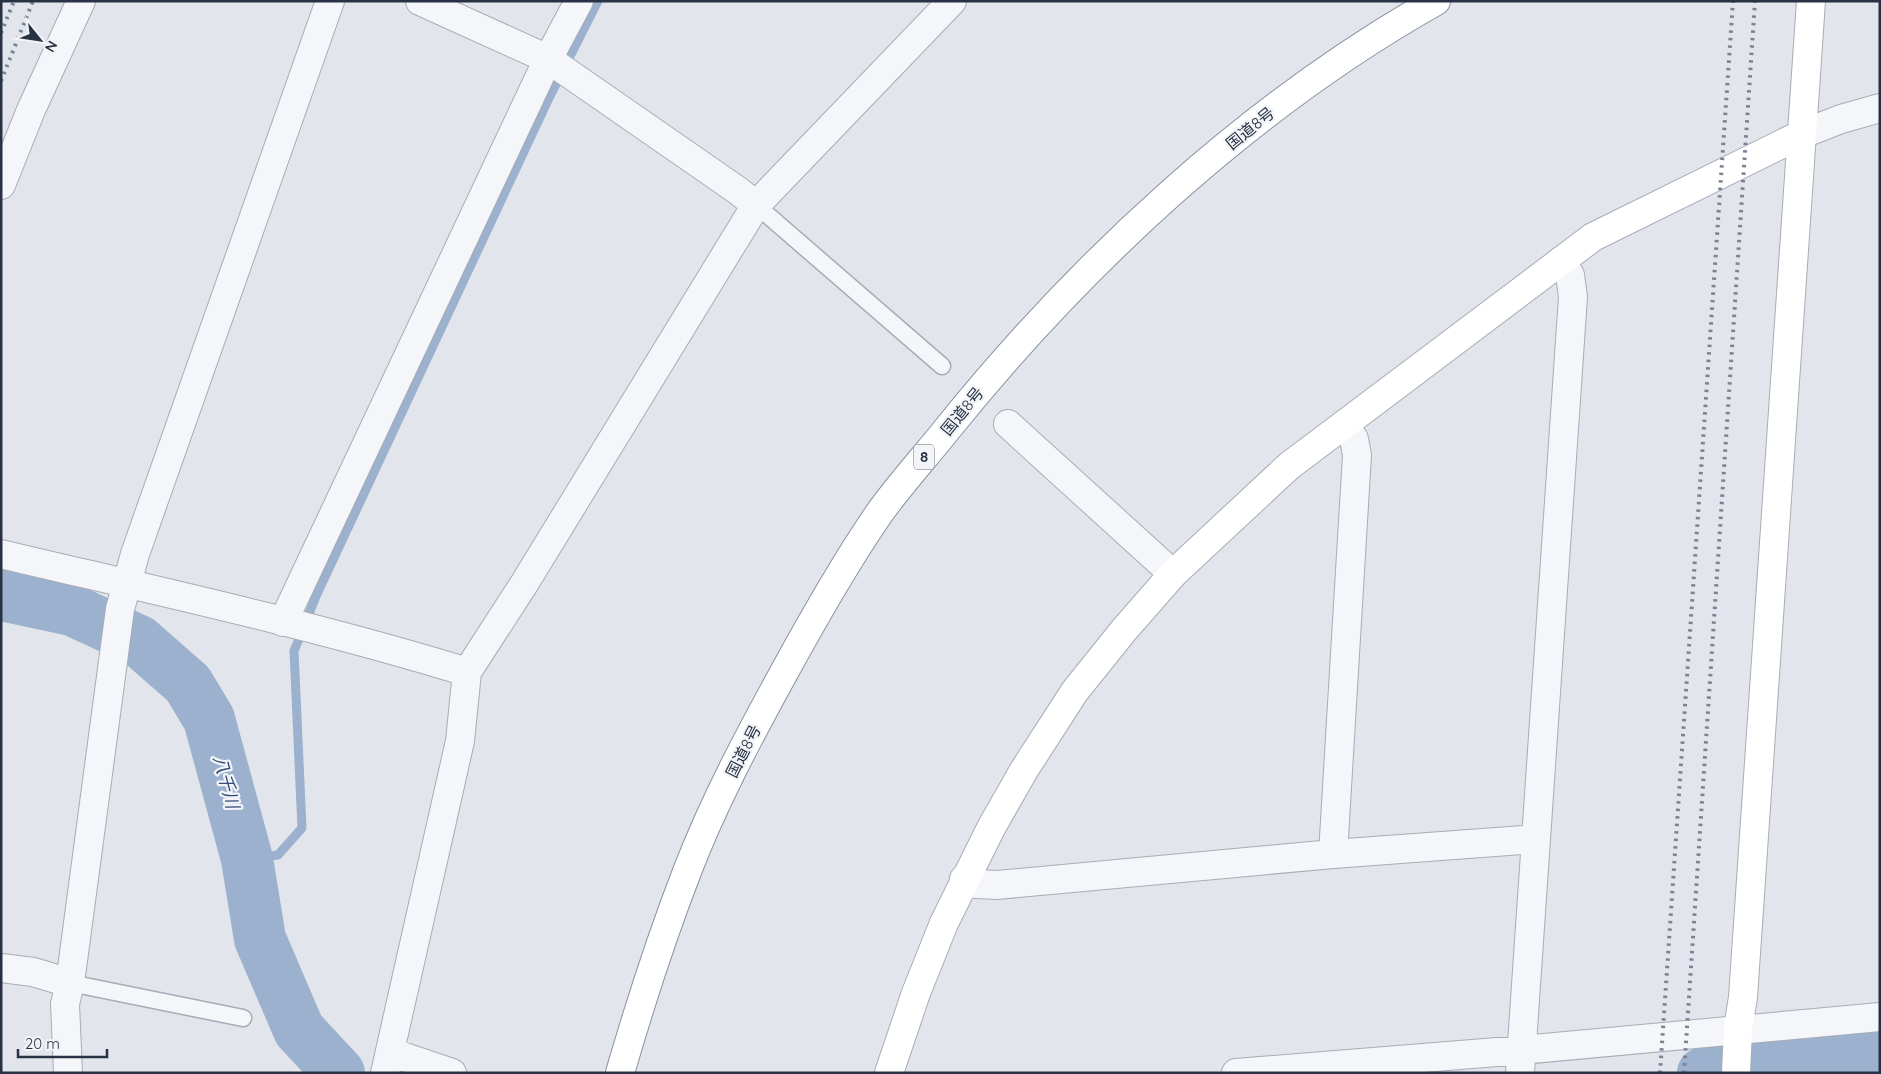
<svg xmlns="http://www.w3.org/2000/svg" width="1881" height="1074" font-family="Quicksand,'Noto Sans JP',sans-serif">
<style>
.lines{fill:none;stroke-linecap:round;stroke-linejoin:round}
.stream{stroke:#9bb1cd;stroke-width:9}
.river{stroke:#9bb1cd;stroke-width:52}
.lane-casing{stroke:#a7acb6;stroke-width:19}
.street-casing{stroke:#a7acb6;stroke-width:30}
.secondary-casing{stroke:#a7acb6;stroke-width:30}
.highway-casing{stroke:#8892a3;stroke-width:30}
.lane{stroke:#f5f6f9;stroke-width:16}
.street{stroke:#f5f6f9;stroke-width:28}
.secondary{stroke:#fff;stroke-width:28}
.highway{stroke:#fff;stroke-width:28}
.rail{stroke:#7a8396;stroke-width:4;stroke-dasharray:2.5 5;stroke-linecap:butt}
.labels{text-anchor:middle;stroke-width:4.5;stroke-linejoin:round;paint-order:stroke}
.shield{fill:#f2f4f8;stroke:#656c7a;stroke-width:1}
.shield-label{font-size:15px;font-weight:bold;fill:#293244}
.street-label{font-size:16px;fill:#293244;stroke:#f2f4f8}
.water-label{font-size:18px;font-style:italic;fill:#304e7b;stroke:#f2f4f8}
</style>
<rect width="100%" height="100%" fill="#e2e5eb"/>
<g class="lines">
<!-- stream -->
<path class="stream" d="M247,859L278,855L302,828L294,651L317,594L549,98L598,1"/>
<!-- river -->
<path class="river" d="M1,595L72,610L139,641L188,684L209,719L247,859L260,939L299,1030L339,1073
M1703,1073L1880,1058"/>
<defs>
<path id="lane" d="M756,205L942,366
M70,983L243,1018"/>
<path id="street" d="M420,1L548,59L737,190L756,205
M1800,135L1841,119L1880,108
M1,185L31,110L81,1
M1008,424L1173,574
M1,554C157,591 314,625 467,672
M283,622L548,59L579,1
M1333,854L1357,455L1354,439L1344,425
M964,879L976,884L997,885L1333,854L1535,839
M1,968L33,972L70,983
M390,1052L452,1073
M68,1073L65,1004L70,983L120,609L135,554L330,1
M385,1073L460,741L467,672L524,584L756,205L952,1
M1236,1073L1522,1050L1880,1017
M1520,1073L1573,297L1570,275L1561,261"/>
<path id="secondary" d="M889,1073L916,993L944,923L991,828L1024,770L1075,691L1124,630L1173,574L1289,466L1593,237L1800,135
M1736,1073L1738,1029L1743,997L1811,1"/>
<path id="highway" d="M620,1073C640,1004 662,936 688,869C714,802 748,738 782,676C812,621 843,566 878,515C899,485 925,457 948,428C1082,262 1250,106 1436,1"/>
</defs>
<!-- lane casing -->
<use href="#lane" class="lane-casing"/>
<!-- street casing -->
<use href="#street" class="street-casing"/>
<!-- secondary casing -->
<use href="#secondary" class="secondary-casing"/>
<!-- highway casing -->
<use href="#highway" class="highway-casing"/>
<!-- lane -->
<use href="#lane" class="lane"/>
<!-- street -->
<use href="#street" class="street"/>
<!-- secondary -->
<use href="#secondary" class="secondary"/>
<!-- highway -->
<use href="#highway" class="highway"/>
<!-- rail -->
<path class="rail" d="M1,33L14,1
M1,81L33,1
M1660,1073L1733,1
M1684,1073L1755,1"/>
</g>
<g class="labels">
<!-- shield labels -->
<rect class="shield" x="914" y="444.5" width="20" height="25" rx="4"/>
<g class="shield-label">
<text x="924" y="462">8</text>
</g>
<!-- street labels -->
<g class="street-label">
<text transform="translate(1250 128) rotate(-39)" y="6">国道8号</text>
<text transform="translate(962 411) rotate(-51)" y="6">国道8号</text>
<text transform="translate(743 751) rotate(-63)" y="6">国道8号</text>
</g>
<!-- water labels -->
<g class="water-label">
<text transform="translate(226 782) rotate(75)" y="6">八千川</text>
</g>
</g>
<!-- border -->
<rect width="1881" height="1074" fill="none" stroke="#293244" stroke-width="5"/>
<!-- north arrow -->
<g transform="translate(40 40) rotate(120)" stroke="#f2f4f8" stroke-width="4" paint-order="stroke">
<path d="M0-4L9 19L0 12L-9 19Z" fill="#293244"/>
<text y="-8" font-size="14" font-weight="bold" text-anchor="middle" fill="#293244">N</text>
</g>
<!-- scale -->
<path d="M18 1049v8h89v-8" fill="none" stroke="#293244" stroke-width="2.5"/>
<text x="25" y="1049" font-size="15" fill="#293244" stroke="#f2f4f8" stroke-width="4" paint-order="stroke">20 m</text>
</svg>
